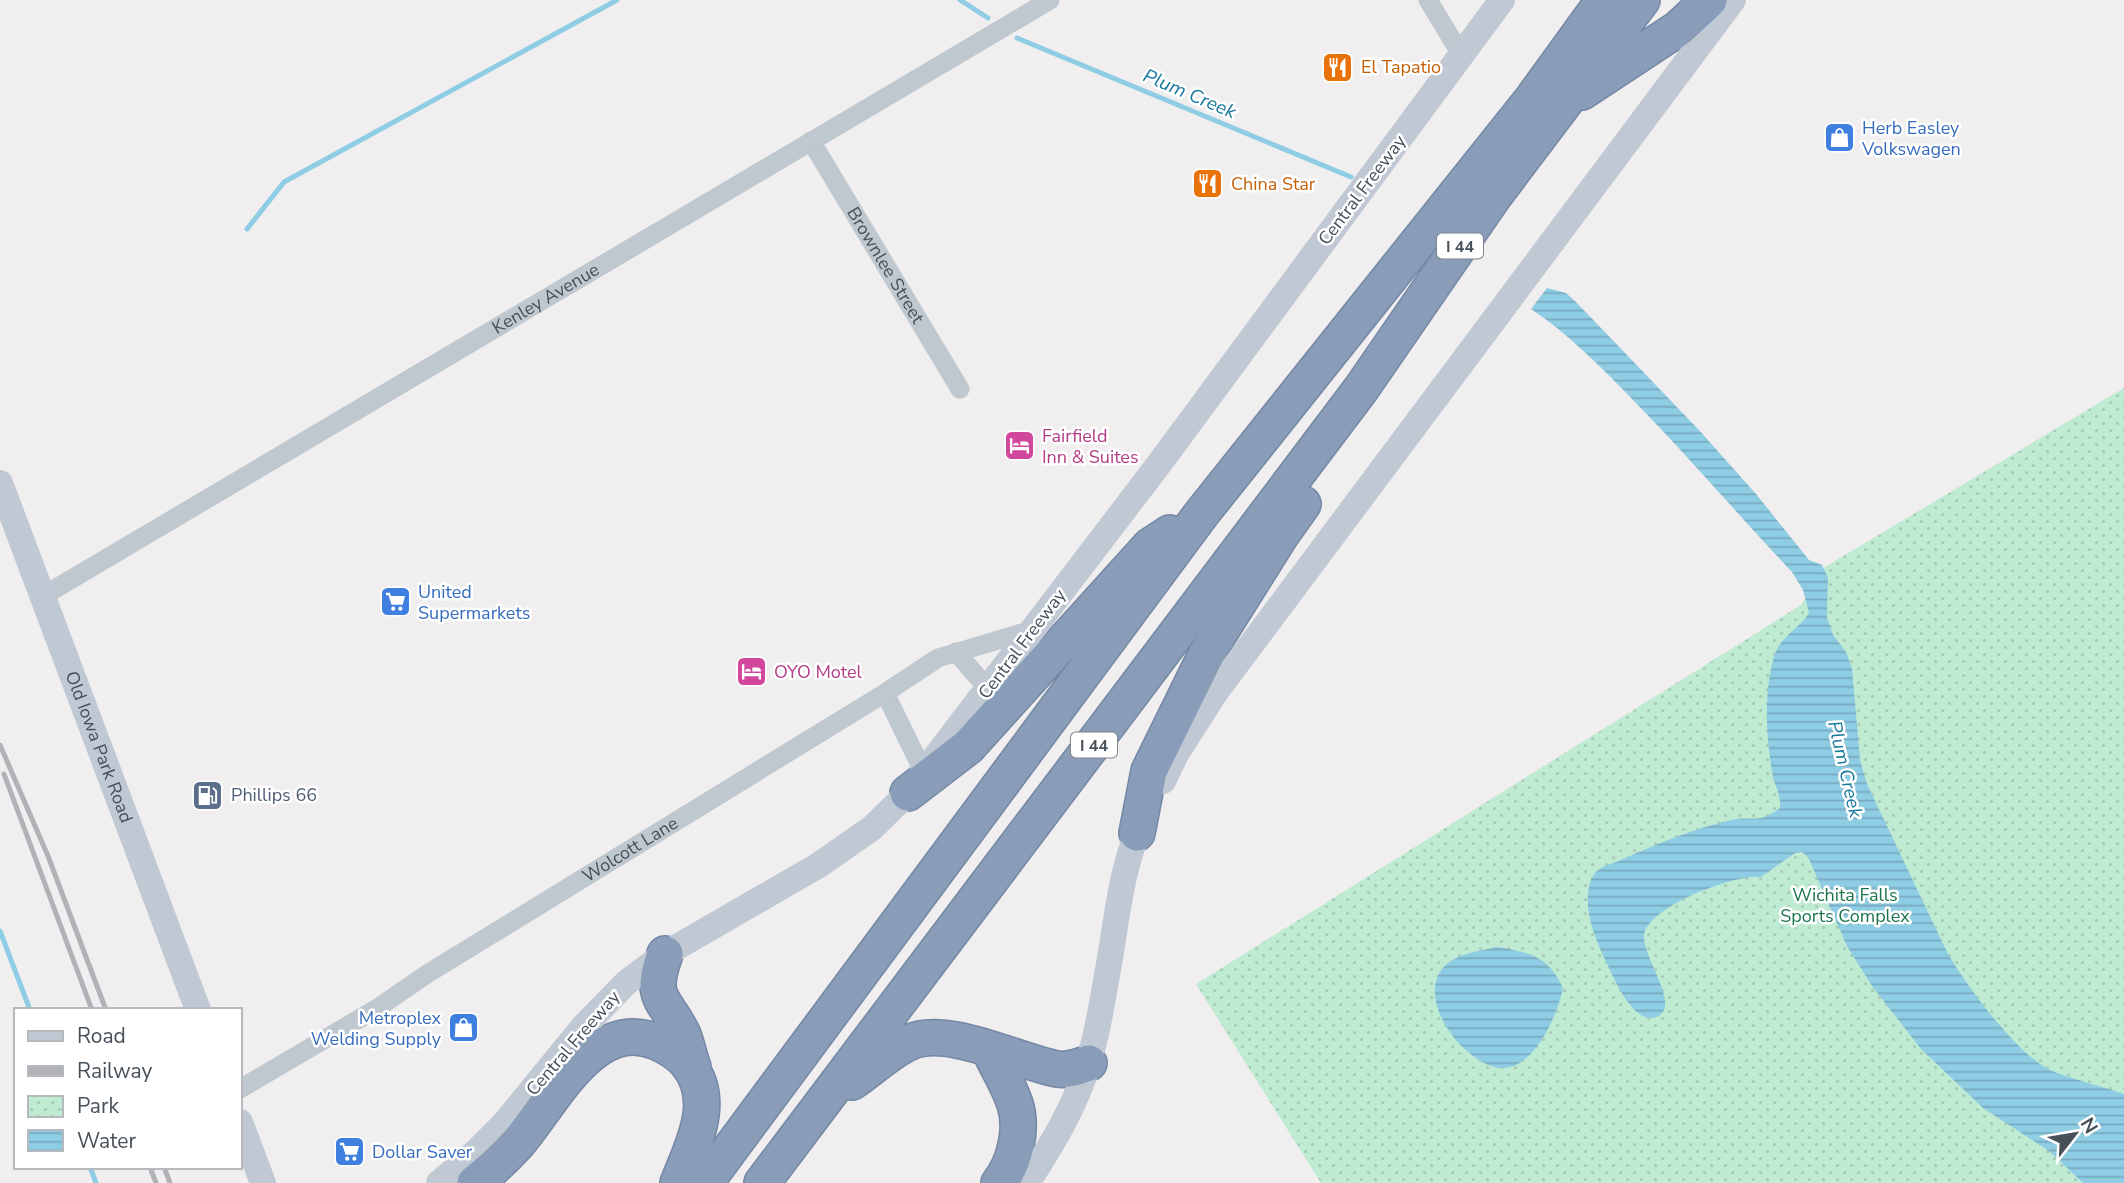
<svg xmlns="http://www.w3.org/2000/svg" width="2124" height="1183" font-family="'Nunito Sans',sans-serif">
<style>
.park{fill:url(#park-dots)}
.water{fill:url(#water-rules)}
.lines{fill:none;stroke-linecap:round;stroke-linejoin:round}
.stream{stroke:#8fcde5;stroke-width:5}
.highway-casing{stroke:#7488a5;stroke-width:38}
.street{stroke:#bfc7cf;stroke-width:19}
.secondary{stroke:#bfc8d3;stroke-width:26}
.highway{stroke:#899db9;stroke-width:35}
.rail{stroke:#b0b2b7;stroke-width:5}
.labels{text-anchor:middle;stroke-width:5;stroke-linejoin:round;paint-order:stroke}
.shield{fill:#fff;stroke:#7e848b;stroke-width:2}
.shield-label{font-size:16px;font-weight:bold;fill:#475059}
.food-label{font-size:18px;fill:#c56008;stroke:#fff;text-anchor:start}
.shop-label{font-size:18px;fill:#366cbe;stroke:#fff;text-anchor:start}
.street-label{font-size:18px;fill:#475059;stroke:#fff}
.hotel-label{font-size:18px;fill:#b23c85;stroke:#fff;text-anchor:start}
.service-label{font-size:18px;fill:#4e5e75;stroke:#fff;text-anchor:start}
.park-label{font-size:18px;fill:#1d754f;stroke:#fff}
.water-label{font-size:19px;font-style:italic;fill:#17789d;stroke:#fff}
</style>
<defs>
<pattern id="park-dots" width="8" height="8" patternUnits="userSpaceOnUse" patternTransform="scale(1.75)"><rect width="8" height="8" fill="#bfebd3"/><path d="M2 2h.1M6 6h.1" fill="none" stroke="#a6cbb7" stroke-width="1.8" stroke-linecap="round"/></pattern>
<pattern id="water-rules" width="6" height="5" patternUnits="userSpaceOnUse" patternTransform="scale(1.75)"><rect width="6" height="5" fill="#8fcde5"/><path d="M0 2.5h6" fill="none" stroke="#77a9bd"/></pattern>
</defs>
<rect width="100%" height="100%" fill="#f0eeee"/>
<!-- park -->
<path class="park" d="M2124,388V1183H1321L1196,984L1801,605L1825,567Z"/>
<!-- water -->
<path class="water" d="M1547,288L1566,293L1576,302L1698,429L1756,494L1809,560L1822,565L1828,577L1827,617L1833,635L1846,652L1852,668L1860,760L1867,784L1946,950C1964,983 2018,1056 2052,1071C2075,1080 2101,1086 2124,1094V1183H2083L2049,1151L1983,1108L1921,1049L1872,986L1847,946L1808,857L1802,852L1795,853L1761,877C1735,874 1646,907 1644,936C1643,958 1678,1001 1660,1015C1656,1018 1649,1019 1645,1017C1628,1010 1615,981 1608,966C1596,940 1581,909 1591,880C1591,879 1596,871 1597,871C1603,866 1614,863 1621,860C1656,844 1693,829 1731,820C1754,815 1758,825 1780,808C1781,796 1776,788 1773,777C1766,741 1763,688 1775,654C1782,635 1799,629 1809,613L1803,590L1792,572C1739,516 1689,457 1635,402C1603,369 1570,335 1531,309Z
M1498,947C1531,953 1548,956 1563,988C1558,1014 1534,1070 1501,1068C1466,1065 1419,1006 1440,972C1451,954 1479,951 1498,947Z"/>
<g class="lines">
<!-- stream -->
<path class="stream" d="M960,0L988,18
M1017,38L1351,177
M247,229L284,182L617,0
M0,931L30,1010
M90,1167L96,1183"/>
<defs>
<path id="highway" d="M1582,92L1679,28L1709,0
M908,793L968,747L1150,546L1170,533
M1137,833L1149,771L1207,653L1281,535L1303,504
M665,954C648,1001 665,997 683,1035C687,1045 689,1057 693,1067
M989,1049C997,1067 1009,1085 1015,1104C1023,1129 1015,1163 999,1183
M852,1082C870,1070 891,1050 910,1042C947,1025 1019,1062 1057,1069C1068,1071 1078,1067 1089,1063
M475,1183C491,1171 505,1157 518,1143C552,1104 593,1015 657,1042C668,1047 679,1053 687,1063C718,1100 693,1145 678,1183
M705,1183L1202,513L1533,98L1604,0
M762,1183L1361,389L1494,196L1642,0"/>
</defs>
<!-- highway casing -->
<use href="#highway" class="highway-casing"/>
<!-- street -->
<g class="street">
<path d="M1428,0L1462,56"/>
<path id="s1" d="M811,141L960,389"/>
<path id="s2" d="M43,596L1050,0"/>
<path d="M956,652L988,689"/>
<path d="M885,693L924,773"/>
<path id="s3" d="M240,1089L376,1009L427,974L885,693L938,658L1032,630"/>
</g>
<!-- secondary -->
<g class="secondary">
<path id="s4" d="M0,483L198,1010"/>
<path d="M1163,781L1176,754L1215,693L1733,0"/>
<path d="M240,1122L263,1183"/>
<path d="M439,1183L477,1151L504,1124L584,1026L627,982L665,954L819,865L872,828L908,793L1159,464L1502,0"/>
<path d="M1027,1183C1051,1146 1075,1107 1088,1064C1097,1036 1102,1004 1107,975C1117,923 1120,866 1144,818"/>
</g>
<!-- highway -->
<use href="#highway" class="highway"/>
<!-- rail -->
<path class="rail" d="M0,745L48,856L106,1010
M4,774L92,1010
M150,1167L156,1183
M164,1167L170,1183"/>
</g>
<!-- icons -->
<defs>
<symbol id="restaurant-square" viewBox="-11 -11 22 22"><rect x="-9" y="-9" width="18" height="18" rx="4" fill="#e8710a" stroke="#fff"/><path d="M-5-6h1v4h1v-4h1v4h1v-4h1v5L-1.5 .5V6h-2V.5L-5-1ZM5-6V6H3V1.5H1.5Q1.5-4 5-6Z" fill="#fff"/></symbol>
<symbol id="shop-square" viewBox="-11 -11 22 22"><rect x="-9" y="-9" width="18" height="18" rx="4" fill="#3f7fe0" stroke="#fff"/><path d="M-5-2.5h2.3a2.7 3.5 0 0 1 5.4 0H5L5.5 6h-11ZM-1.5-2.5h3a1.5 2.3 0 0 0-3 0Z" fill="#fff"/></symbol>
<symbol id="hotel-square" viewBox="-11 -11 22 22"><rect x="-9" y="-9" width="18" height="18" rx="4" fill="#d1479c" stroke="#fff"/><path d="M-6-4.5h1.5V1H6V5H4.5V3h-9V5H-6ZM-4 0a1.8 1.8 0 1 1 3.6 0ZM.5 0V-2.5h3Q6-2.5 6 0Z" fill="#fff"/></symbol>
<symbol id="supermarket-square" viewBox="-11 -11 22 22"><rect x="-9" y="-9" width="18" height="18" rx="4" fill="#3f7fe0" stroke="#fff"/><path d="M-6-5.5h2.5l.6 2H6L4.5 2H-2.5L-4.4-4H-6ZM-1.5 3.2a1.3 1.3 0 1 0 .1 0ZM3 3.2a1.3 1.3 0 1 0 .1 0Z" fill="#fff"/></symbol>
<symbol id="fuel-square" viewBox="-11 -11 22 22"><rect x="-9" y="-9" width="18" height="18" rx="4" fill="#5c6f8a" stroke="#fff"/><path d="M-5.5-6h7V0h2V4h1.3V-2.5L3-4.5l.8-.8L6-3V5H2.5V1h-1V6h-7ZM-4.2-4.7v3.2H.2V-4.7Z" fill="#fff"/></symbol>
</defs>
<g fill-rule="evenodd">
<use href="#restaurant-square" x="1320" y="50" width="35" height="35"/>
<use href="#shop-square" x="1822" y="120" width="35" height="35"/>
<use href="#restaurant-square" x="1190" y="166" width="35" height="35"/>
<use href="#hotel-square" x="1002" y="428" width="35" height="35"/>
<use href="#supermarket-square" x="378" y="584" width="35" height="35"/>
<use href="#hotel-square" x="734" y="654" width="35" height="35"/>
<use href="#fuel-square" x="190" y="778" width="35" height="35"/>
<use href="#shop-square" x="446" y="1010" width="35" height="35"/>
<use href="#supermarket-square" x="332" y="1134" width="35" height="35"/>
</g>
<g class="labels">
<!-- shield labels -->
<g class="shield">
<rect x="1437" y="233.5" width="46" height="25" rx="5"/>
<rect x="1071" y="732.5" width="46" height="25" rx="5"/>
</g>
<g class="shield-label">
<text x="1460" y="252">I 44</text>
<text x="1094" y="751">I 44</text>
</g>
<!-- food labels -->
<g class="food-label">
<text x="1361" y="73">El Tapatio</text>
<text x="1231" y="190">China Star</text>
</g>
<!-- shop labels -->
<g class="shop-label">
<text x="1862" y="134">Herb Easley<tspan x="1862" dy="21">Volkswagen</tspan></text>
<text x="418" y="598">United<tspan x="418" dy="21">Supermarkets</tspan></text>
<text x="441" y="1024" text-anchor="end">Metroplex<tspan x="441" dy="21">Welding Supply</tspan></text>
<text x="372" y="1158">Dollar Saver</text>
</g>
<!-- street labels -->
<g class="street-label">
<text transform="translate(1362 190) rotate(-53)" y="6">Central Freeway</text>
<text dy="6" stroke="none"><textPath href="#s1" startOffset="145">Brownlee Street</textPath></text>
<text dy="6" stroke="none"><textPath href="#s2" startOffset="584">Kenley Avenue</textPath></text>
<text transform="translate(1022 644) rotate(-53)" y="6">Central Freeway</text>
<text dy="6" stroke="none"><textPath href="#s4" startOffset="282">Old Iowa Park Road</textPath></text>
<text dy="6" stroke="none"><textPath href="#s3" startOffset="458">Wolcott Lane</textPath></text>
<text transform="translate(573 1043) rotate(-49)" y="6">Central Freeway</text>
</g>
<!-- hotel labels -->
<g class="hotel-label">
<text x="1042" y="442">Fairfield<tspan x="1042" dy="21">Inn &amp; Suites</tspan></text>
<text x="774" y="678">OYO Motel</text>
</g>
<!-- service labels -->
<g class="service-label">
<text x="231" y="801">Phillips 66</text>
</g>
<!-- park labels -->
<g class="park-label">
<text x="1845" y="901">Wichita Falls<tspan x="1845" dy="21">Sports Complex</tspan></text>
</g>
<!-- water labels -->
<g class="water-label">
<text transform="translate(1190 93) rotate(23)" y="7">Plum Creek</text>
<text transform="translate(1846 769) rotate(77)" y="7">Plum Creek</text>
</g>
</g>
<!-- legend -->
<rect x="14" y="1008" width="228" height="161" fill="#ffffff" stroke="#b5b9bd" stroke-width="2"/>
<rect x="28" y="1031" width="35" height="10" fill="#bfc8d3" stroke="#b5b9bd" stroke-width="2"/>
<text x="77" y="1043" font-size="21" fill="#475059">Road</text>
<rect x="28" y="1066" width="35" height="10" fill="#b0b2b7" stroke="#b5b9bd" stroke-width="2"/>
<text x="77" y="1078" font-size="21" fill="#475059">Railway</text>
<rect x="28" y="1096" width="35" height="21" fill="url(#park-dots)" stroke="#b5b9bd" stroke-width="2"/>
<text x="77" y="1113" font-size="21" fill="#475059">Park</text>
<rect x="28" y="1130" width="35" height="21" fill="url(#water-rules)" stroke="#b5b9bd" stroke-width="2"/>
<text x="77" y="1148" font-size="21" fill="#475059">Water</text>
<!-- north arrow -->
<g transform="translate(2075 1134) rotate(59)" stroke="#ffffff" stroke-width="5" paint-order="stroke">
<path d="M0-5L12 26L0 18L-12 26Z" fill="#475059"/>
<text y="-10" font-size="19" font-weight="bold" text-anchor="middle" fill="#475059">N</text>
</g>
</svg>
